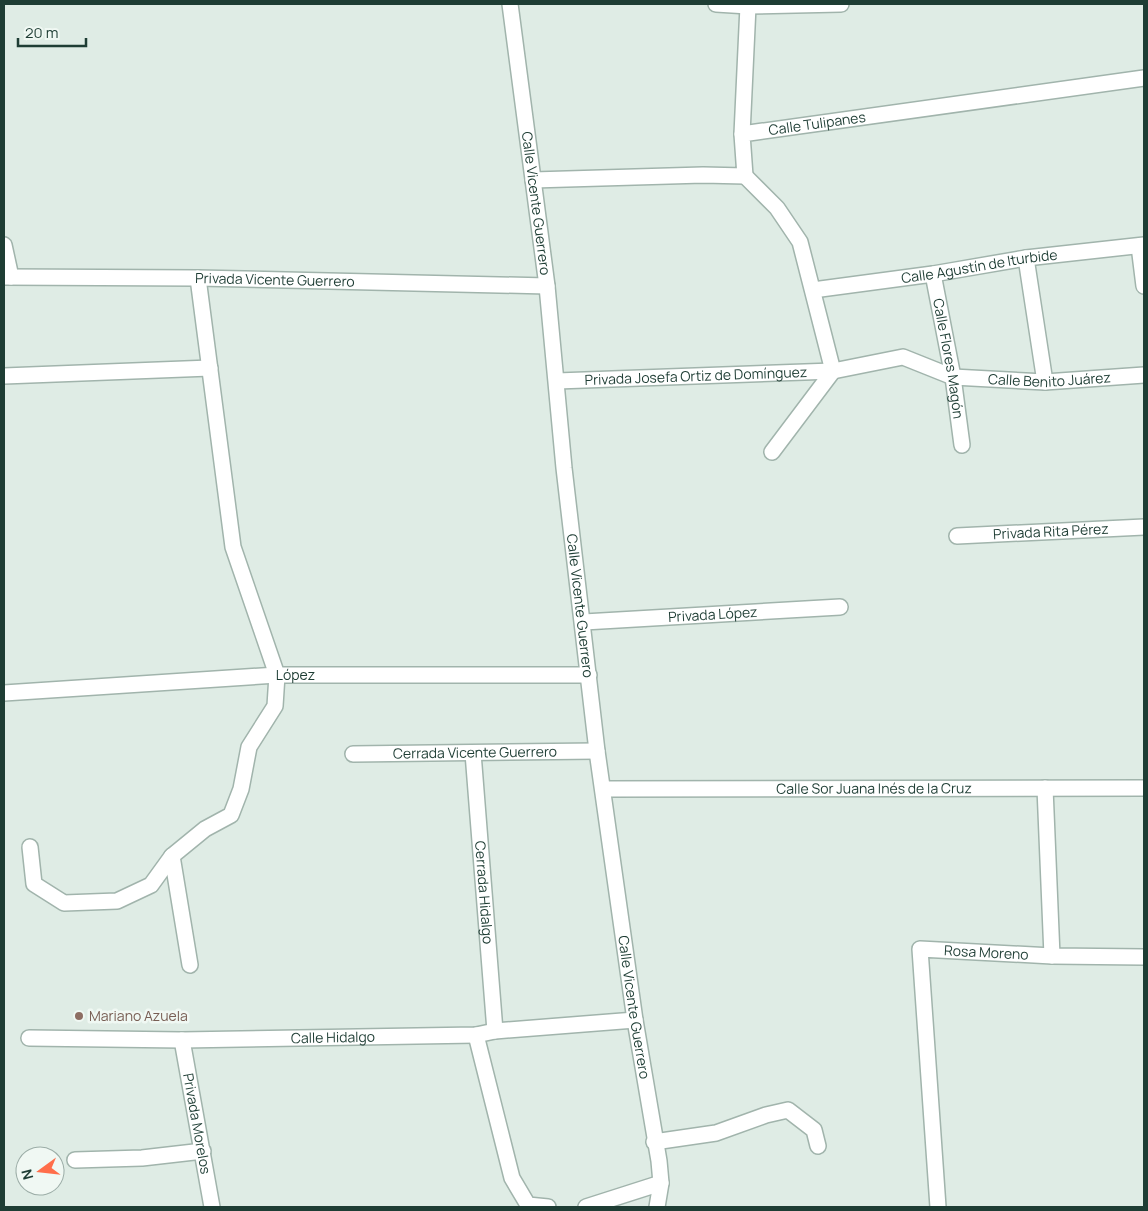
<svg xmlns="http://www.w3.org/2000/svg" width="1148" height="1211" font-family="Manrope,sans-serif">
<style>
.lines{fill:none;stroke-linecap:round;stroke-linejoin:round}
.street-casing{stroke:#a1b4ac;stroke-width:18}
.street{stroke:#fff;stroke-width:15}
.education-dot{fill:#8d6e63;stroke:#f0f8f3;stroke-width:2}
.labels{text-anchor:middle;stroke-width:5;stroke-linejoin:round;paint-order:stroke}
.street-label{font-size:14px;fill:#1e3d34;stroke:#f0f8f3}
.education-label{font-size:14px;fill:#785e54;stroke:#f0f8f3;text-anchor:start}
</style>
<rect width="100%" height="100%" fill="#dfece5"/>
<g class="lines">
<defs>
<g id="street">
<path id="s1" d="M510,4L547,286L564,468L597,751L635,1020L659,1161L661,1183L657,1207"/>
<path d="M716,4L748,6L841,4"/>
<path d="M742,134L748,6"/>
<path d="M745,176L777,208L800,242L833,371L772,452"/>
<path id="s2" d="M533,180L703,175L745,176L742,134L1144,78"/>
<path d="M4,245L11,277"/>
<path d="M1139,246L1144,286"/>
<path d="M1026,258L1045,382"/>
<path id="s3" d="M933,274L953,377L962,445"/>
<path id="s4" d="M4,277L198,278L547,286"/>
<path id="s5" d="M813,290L933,274L1026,258L1144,245"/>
<path d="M4,376L210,368"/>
<path id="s6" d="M557,381L833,371L903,357L953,377L1045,382L1144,375"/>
<path id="s7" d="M957,536L1144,527"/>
<path id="s8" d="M584,622L840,607"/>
<path id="s9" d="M4,693L277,675H589"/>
<path id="s10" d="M473,753L495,1031"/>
<path id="s11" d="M353,754L597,751"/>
<path d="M1045,788L1052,956"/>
<path id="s12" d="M603,789L1144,788"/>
<path d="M30,847L34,884L64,903L117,901L151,885L172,856"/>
<path d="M190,965L172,856L205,829L231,815L241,789L249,747L275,706L277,675L233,547L198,278"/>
<path d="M476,1035L512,1178L528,1205L548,1207"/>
<path id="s13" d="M29,1038L182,1040L476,1035L495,1031L635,1020"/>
<path id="s14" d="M182,1040L212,1207"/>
<path d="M654,1142L716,1133L766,1115L788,1110L814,1130L818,1146"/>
<path d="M75,1160L142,1158L203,1151"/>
<path d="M586,1207L661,1183"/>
<path id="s15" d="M938,1207L920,949L1052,956L1144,957"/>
</g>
</defs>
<!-- street casing -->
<use href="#street" class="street-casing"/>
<!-- street -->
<use href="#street" class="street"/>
</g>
<!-- markers -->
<circle class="education-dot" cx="79" cy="1016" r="5"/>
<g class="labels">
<!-- street labels -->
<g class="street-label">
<text dy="5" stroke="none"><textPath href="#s2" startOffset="330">Calle Tulipanes</textPath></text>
<text dy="5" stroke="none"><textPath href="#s1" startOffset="201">Calle Vicente Guerrero</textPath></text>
<text dy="5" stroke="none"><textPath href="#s5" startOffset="168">Calle Agustín de Iturbide</textPath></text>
<text dy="5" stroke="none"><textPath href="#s4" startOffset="271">Privada Vicente Guerrero</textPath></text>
<text dy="5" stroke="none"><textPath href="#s3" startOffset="86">Calle Flores Magón</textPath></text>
<text dy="5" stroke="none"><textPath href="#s6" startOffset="139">Privada Josefa Ortiz de Domínguez</textPath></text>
<text dy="5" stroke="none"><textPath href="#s6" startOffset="498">Calle Benito Juárez</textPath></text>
<text dy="5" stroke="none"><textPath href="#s7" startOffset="94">Privada Rita Pérez</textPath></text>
<text dy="5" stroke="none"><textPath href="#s1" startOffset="606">Calle Vicente Guerrero</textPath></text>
<text dy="5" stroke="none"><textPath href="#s8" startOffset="129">Privada López</textPath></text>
<text dy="5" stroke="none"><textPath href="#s9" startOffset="292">López</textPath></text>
<text dy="5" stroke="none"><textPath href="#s11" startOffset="122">Cerrada Vicente Guerrero</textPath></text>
<text dy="5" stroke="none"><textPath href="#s12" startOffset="271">Calle Sor Juana Inés de la Cruz</textPath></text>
<text dy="5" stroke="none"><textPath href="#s10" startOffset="140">Cerrada Hidalgo</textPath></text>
<text dy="5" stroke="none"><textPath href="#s15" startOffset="325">Rosa Moreno</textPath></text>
<text dy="5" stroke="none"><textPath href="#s1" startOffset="1011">Calle Vicente Guerrero</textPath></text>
<text dy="5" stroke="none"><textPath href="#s13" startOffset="304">Calle Hidalgo</textPath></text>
<text dy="5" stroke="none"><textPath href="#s14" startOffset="85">Privada Morelos</textPath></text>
</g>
<!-- education labels -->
<g class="education-label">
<text x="89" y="1021">Mariano Azuela</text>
</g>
</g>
<!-- border -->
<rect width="1148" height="1211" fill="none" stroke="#1e3d34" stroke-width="10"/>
<!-- north arrow -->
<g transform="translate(40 1171) rotate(255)"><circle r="24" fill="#f0f8f3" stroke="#9cada7"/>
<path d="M0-4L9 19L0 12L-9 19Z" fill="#ff6e4a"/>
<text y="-8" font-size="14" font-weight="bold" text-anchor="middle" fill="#1e3d34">N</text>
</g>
<!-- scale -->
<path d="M18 38v8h68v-8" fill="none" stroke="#1e3d34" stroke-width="2.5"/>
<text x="25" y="38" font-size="15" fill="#1e3d34" stroke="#f0f8f3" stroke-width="4" paint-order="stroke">20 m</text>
</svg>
